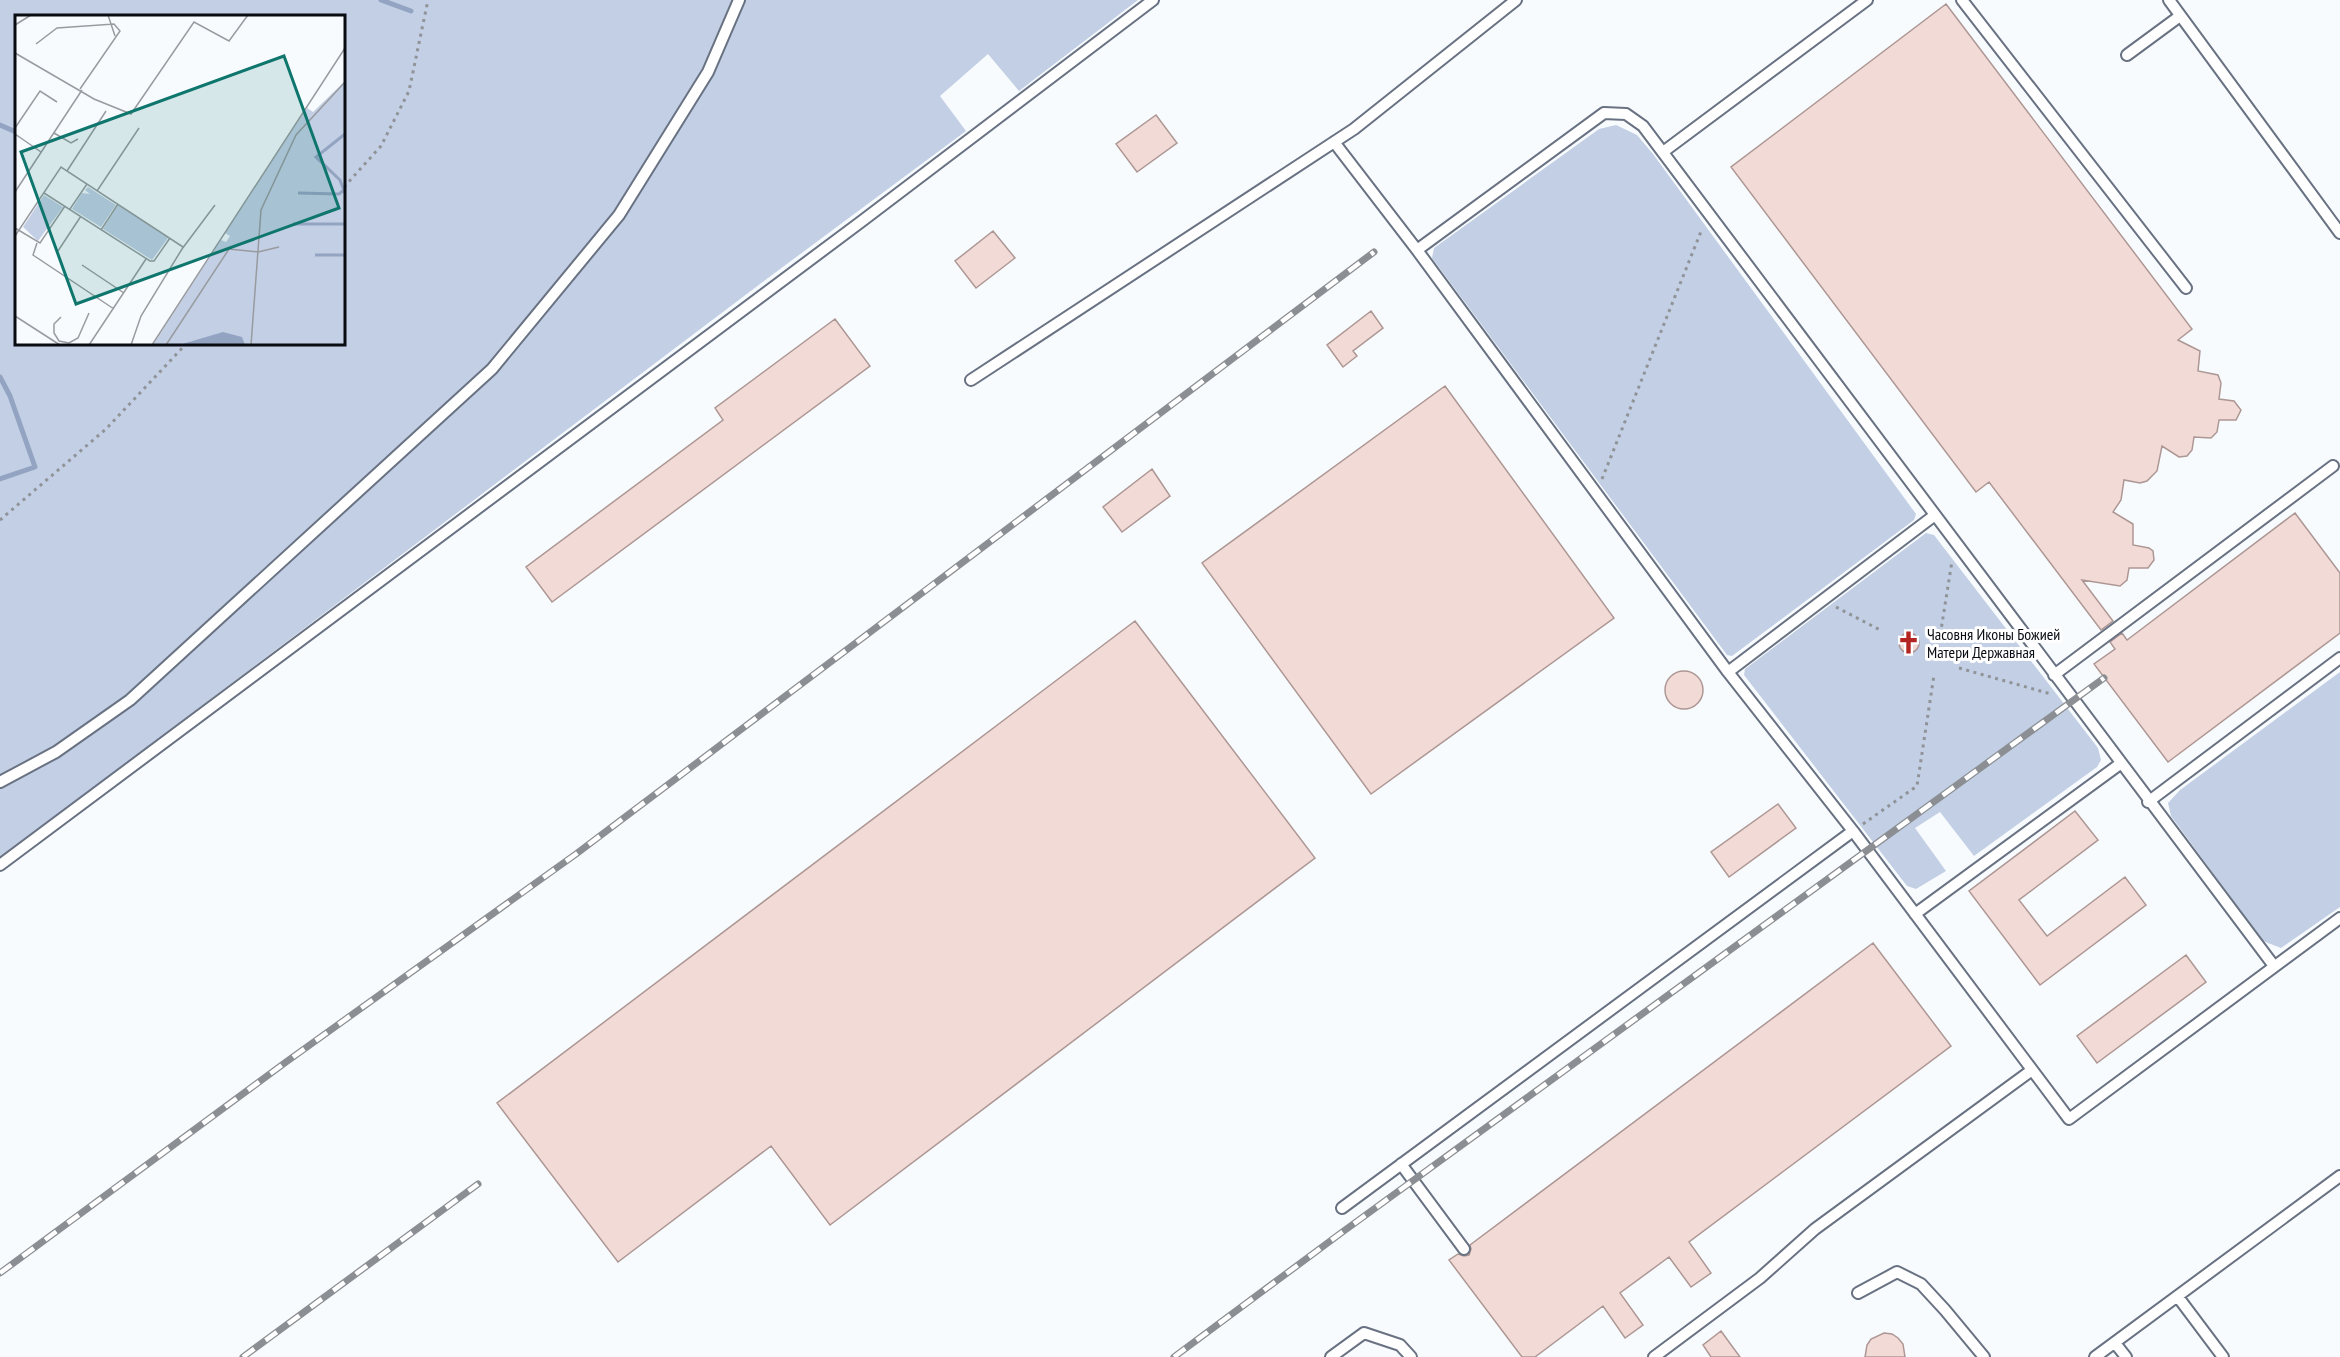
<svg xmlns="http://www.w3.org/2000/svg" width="2340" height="1357" font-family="'PT Sans Narrow',sans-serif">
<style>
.green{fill:#c2cfe4;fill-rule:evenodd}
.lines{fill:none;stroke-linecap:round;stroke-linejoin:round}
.stream{stroke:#93a4c2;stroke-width:5}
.building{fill:#f2dbd7;stroke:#ad9794;stroke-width:1.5}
.service-casing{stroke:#697282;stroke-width:14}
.path{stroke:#909398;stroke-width:3;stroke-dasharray:3 4.5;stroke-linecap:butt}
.service{stroke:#fff;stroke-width:10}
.rail-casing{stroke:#8b8e92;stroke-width:7}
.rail{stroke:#fff;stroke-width:4.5;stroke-dasharray:14;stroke-linecap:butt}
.labels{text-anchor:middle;stroke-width:6;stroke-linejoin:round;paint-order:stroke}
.poi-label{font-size:16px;fill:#080b11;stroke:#fff;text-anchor:start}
.inset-river{fill:none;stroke:#93a4c2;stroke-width:3}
.inset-road{fill:none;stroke:#989b9f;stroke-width:1.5}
.view{fill:#0f766e;fill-opacity:0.15;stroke:#0f766e;stroke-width:3}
.inset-edge{fill:none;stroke:#080b11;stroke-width:3}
</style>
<rect width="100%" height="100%" fill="#f8fbfe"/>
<!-- green -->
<path class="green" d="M0,0H1138L1019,91L988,54L940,96L966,131L768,278L0,858ZM16,16H344V344H16Z
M1616,125L1637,135L1653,154L1916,514L1914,520L1732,656L1727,655L1432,258L1434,248L1599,129Z
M1926,533L1934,535L2098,748L2101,760L2097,767L1974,856L1940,812L1915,828L1946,871L1916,889L1907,886L1744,675L1745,669Z
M2340,672V907L2281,948L2263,941L2171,816L2168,803L2180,790Z"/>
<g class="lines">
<!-- stream -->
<path class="stream" d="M381,0L411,11
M0,125L16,132
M0,377L10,396L35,467L0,479"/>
</g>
<!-- building -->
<path class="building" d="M1946,4L2192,329L2178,340L2200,351L2198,371L2218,375L2221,383L2219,399L2234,401L2241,410L2236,420H2219L2217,432L2211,438L2194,437L2192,450L2187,456L2179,457L2162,446L2157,471L2147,481L2140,483L2124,480L2121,500L2113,512L2133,524V545L2149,548L2153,551L2154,560L2148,568H2129L2127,580L2120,586L2082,580L2113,621L2101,630L1989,482L1976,492L1731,167Z
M1156,115L1177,143L1137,172L1116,144Z
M993,231L1015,258L976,288L955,261Z
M1371,311L1383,328L1353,351L1357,356L1343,367L1327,345Z
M835,319L870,366L552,602L526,567L723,420L715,408Z
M1445,386L1614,618L1371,794L1202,563Z
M1152,469L1170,496L1122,532L1103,507Z
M2295,513L2340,573V633L2168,762L2094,664L2115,649L2110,642L2122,633L2127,640Z
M1135,621L1315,858L830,1225L771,1146L618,1262L497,1103Z
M1899 643a10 10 0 1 1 20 0a10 10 0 1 1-20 0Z
M1665 690a19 19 0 1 1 38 0a19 19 0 1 1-38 0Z
M1778,804L1796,828L1729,877L1711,852Z
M2075,811L2098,840L2019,900L2047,936L2125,877L2146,905L2040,985L1969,891Z
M1873,943L1951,1046L1689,1242L1711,1273L1691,1287L1669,1257L1620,1293L1643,1325L1625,1338L1603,1306L1535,1357H1522L1449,1260L1458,1254L1464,1256L1469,1255L1471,1249L1470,1245Z
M2186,955L2206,982L2097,1063L2077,1036Z
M1721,1331L1740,1357H1711L1703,1345Z
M1884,1333L1892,1334L1898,1338L1903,1344L1905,1357H1865L1867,1345L1871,1339Z"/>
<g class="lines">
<defs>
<path id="service" d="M1962,0L2186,288
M2169,0L2340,233
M2127,55L2180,16
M1334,142L1417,250L1728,672L1853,831L2069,1119L2340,918
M1663,152L1867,0
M1417,250L1604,113L1626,114L1643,126L2274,966
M971,380L1354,129L1516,0
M1728,672L1935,515
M2054,675L2333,466
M0,782L56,752L130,700L492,369L619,215L708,72L739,0
M2148,802L2340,658
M0,865L862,221L1153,0
M1915,914L2120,764
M1401,1164L1464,1249
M1342,1208L1853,831
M1858,1293L1897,1272L1921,1284L1945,1310L1984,1357
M2178,1297L2223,1357
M2115,1343L2126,1357
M1331,1357L1364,1333L1400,1345L1411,1357
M1654,1357L1760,1278L1815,1229L2032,1070
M2095,1357L2340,1176"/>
</defs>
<!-- service casing -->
<use href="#service" class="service-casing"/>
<!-- path -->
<path class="path" d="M344,187L381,146L409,91L428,0
M1602,479L1702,229
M0,520L106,429L186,344
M1836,607L1882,631
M1938,649L1952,561
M1959,668L2051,694
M1863,824L1917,786L1934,675"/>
<!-- service -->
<use href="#service" class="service"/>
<defs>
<path id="rail" d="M0,1273L286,1062L576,854L1374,252
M243,1357L478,1184
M1174,1357L1341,1233L2104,678"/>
</defs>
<!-- rail casing -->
<use href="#rail" class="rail-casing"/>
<!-- rail -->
<use href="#rail" class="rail"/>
</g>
<!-- icons -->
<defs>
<symbol id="church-bare" viewBox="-9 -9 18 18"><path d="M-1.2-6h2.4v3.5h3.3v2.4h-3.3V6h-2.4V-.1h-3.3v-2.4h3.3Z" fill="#b42420" stroke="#fff" stroke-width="2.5" paint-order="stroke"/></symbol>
</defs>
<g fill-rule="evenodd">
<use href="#church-bare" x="1892" y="626" width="33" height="33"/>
</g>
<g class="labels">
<!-- poi labels -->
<g class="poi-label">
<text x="1927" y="640">Часовня Иконы Божией<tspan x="1927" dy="18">Матери Державная</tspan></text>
</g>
</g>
<!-- overview -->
<g transform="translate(15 15)">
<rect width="330" height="330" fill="#f8fbfe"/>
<path d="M330,66V330H138L206,225L211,227L215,221L210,218L292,93L298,97ZM73,172L101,190L86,212L57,194L67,178L75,179L70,175ZM29,180L48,192L23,226L8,212ZM103,190L153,223L137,245L88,214Z" fill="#c2cfe4"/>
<path d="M208,317L227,322L230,330H164Z" fill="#93a4c2"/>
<path class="inset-river" d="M330,119L301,142L325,165L330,178M283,178L324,179L329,175M278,209H330M300,240H330"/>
<path class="inset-road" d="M93,0L100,21M0,10L16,0M21,29L42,13L99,9L105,16L65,74M0,38L79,84L116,99L179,7L214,26L233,0M0,113L25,76L42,87M39,118L56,128L63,124M0,119L26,137M52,156L91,96M82,176L124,113M0,177L67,75M29,178L135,246H139L155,223M55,194L72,169M0,213L25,228L50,191M86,215L103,189M0,221L46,152L168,232M22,228L18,240L99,294M43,236L66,201M67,250L109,278M0,301L45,330M46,302L39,309V318L44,326L54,328L63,323L74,298M74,330L131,244M116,330L126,301L167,234L200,190M137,330L330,33M151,330L214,234L243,237L264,232M236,330L246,195L281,120L330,67"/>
<path class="view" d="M269,41L324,193L61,289L6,137Z"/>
<rect width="330" height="330" class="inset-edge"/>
</g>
</svg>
